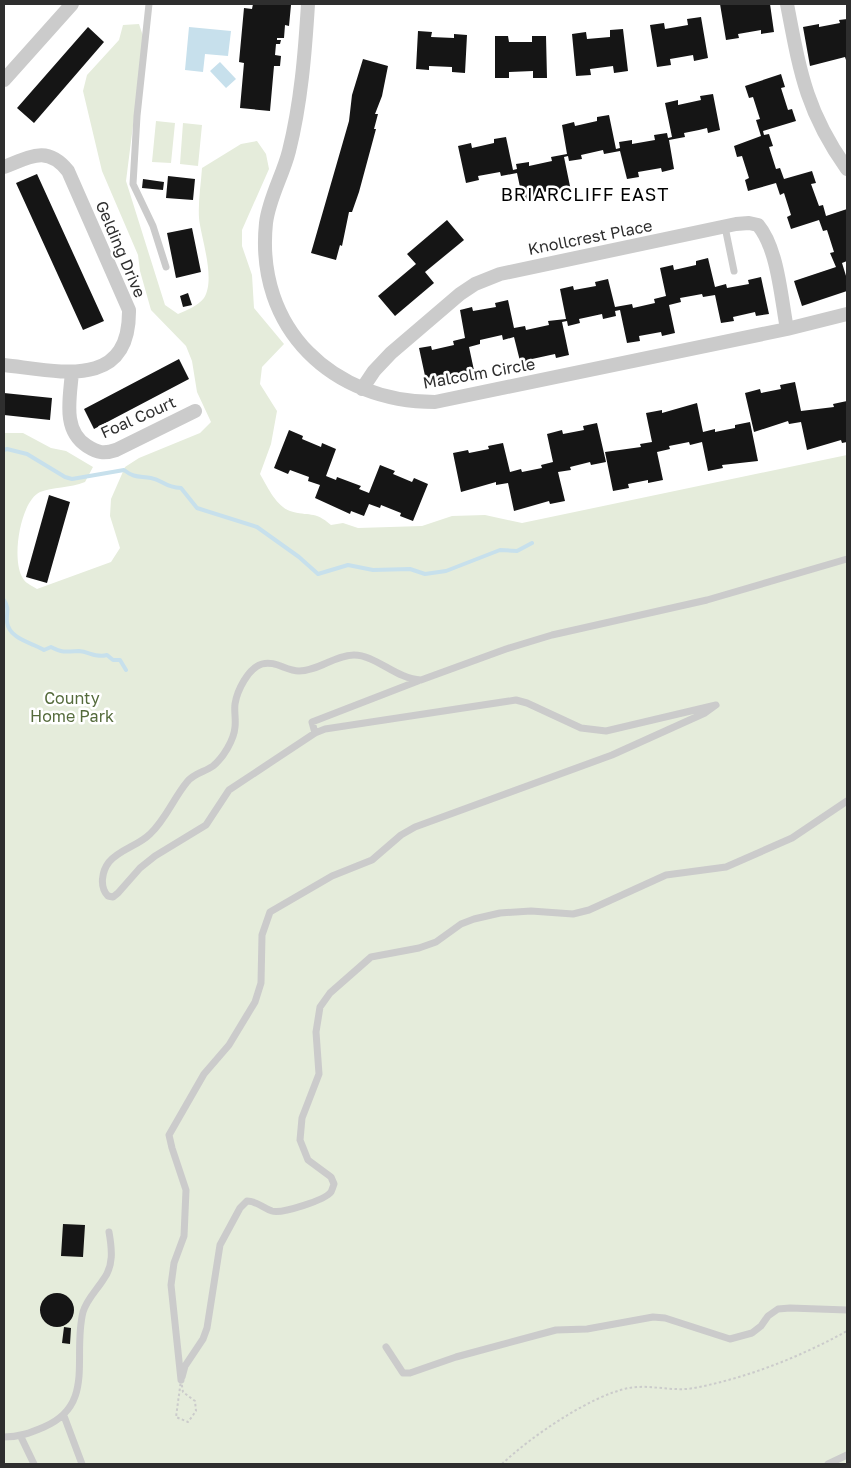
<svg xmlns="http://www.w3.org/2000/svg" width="851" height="1468" font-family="'Golos Text',sans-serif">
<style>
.green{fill:#e5ecdb}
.water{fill:#c7e0ec}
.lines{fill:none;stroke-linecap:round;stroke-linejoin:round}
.stream{stroke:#c7e0ec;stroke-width:4}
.building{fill:#151515}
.path{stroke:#cbcbcb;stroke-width:2;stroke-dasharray:2.5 2.5;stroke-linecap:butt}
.lane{stroke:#cbcbcb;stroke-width:7}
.street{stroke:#cbcbcb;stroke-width:14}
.labels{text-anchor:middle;stroke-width:5;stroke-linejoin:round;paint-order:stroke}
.street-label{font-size:16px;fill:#2e2e2e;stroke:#fff}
.park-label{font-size:16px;fill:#546a3b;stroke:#fff}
.neighbourhood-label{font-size:18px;letter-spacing:1px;fill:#000;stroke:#fff}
</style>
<rect width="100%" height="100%" fill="#fff"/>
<!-- green -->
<path class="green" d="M139,24L144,39L126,181L165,305L178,314C187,310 198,306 204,298C216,279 201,238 199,218C198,201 201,184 202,168L241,144L257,141L266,154L269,169L242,230V246L252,275L254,308L284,344L262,367L260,384L277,411L271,444L260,474C267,486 276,506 290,511C309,517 314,510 331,525L343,523L358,528L422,526L452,516L485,515L522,523L847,455V1464H4V433H23L51,448L66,451L93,467L85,482C70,488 52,487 40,492C20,501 10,563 24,580C27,584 33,586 37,589L111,562L120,548L110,516L111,499L125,467L139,458L200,433L211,422L197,392L192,361L186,346L151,310L140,271L138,255L102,171L83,91L87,75L119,40L123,25Z
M156,121L175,123L171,163L152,162Z
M183,123L202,125L198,166L180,164Z"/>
<!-- water -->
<path class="water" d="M189,27L231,31L228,56L205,54L203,72L185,70Z
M220,62L236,79L226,88L210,71Z"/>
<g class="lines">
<!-- stream -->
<path class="stream" d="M4,450L7,449L27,454L65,477L72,479L124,470C134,478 139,476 151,478C163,480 164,487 181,488L197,508L257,527L299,557L318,574L348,565L373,570L410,569L425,574L446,571L500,550L517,551L532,543
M4,600C10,609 6,613 7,622C9,639 33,643 44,650L51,647C65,654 65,651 79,651C90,652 95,658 107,655L113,660H120L126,670"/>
</g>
<!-- building -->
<path class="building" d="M253,4L291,5L289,26L285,25L284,38H277V40H281L280,44H276L275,55L281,56L280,66H274L270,111L240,108L244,63L239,62L244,8L252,9Z
M720,4H770L774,32L761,34V30L738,34L739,38L726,40Z
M701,17L708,58L694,61L693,55L670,59L671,65L657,67L650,25L664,23L665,29L688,25L687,19Z
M847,19V63L845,57L810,66L803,27L819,24V27L840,23L839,20Z
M88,27L104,42L34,123L17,108Z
M623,29L628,71L614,73L613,66L590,69L591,75L576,76L572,34L586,32L587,39L610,37V30Z
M418,31L432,32L431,37L454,38V34L467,35L465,73L452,72V67L429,66V70L416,69Z
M495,36H508L509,42H532V36H546L547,78H533V71L509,72V78H495Z
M363,59L388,66L382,96L375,114H378L374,129H376L359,192L352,212H349L342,246L340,245L336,260L311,253L349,121L352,95Z
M781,74L785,87L781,88L788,110L792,109L796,121L763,131L764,135L769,134L773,146L769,147L776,169L780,168L784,179L812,171L816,183L811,184L819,206L823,205L826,216L847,209V261L842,263L847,279V291L802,306L794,281L836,267L830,253L834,252L827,230L823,231L819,220L791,229L787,217L791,215L784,193L780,195L776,183L748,191L745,180L749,178L742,156L737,157L734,146L761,136L756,120L760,119L753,97L749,98L745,86Z
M713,94L720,130L708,133L707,128L699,130L684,133L685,137L669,140L674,169L662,172L661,168L638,172L639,177L627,179L620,151L604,154L603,150L581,155L582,159L569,161L568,156L564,157L571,191L559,194L558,189L535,194L536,198L523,201L517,173L501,176L500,172L478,176L479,180L466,183L458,146L471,143L472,148L494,143V139L506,137L513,170L517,169L516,164L529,162V166L552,161L551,157L567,154L562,125L574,122L575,126L597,121V117L609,115L616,149L620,148L619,142L632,140V144L655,140L654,135L667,133L668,138L672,137L665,103L678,100V105L701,100L700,96Z
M37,174L104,321L83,330L16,183Z
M168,176L195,179L193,200L166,198Z
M143,179L164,182L163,190L142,188Z
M447,220L464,240L425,272L434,283L395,316L378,296L416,264L407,254Z
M192,228L201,272L176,278L167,233Z
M708,258L715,287L726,284L727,288L749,284L748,280L761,277L769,314L756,316L755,312L733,317L734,321L721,323L715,295L703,297L702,294L680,298L681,302L669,305L675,333L662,336L661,332L639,336L640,341L627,343L620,310L615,311L616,316L603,319L602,314L579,319L580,323L568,326L567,321L562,322L569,355L556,358L555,354L532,359L533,363L521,365L514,337L503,340L502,335L480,340V344L469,347L475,375L462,378L461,373L438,378L439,382L427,385L419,348L431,346L432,350L454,345L453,341L465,338L460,310L472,307L473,311L496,307L495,303L508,300L514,328L525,326L526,330L549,325L548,321L566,319L560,289L573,286L574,290L596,286L595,282L608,279L615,307L632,304L633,308L655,303L654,299L666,296L660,268L673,265L674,270L696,265V261Z
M188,293L192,305L183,307L180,296Z
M179,359L189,379L94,429L84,409Z
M795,382L801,411L834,407L833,404L847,401V442L842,443L841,440L807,450L801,422L789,424L788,421L754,432L745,393L760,389L761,393L781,389L780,385Z
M4,393L52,398L50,420L4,415Z
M697,403L703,432L715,429V432L735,428V425L750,422L758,461L722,465L723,468L708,471L702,442L690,445L689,442L669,446L670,449L657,452L663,480L648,483V480L628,484L629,488L613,491L605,452L641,447L640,444L652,442L646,413L662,410V413Z
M597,423L606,462L591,465L590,462L570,467L571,470L558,472L565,501L550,504L549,501L514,511L508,483L496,485V482L461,492L453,453L468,450L469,453L489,449L488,446L503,443L510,472L521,469L522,472L542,468L541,465L553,462L547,434L562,430L563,434L584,430L583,426Z
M289,430L303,436L302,439L321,447L322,443L336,449L326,476L336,480L337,477L361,486L359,489L369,493L380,465L395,471L393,474L412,482L414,478L428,484L413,521L400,516L401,513L381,505L380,508L369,504L364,516L351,511L350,514L315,498L320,485L308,481L309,477L290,470L288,474L274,468Z
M49,495L70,502L47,583L26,577Z
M63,1224L85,1225L83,1257L61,1256Z
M40 1310a17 17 0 1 1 34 0a17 17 0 1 1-34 0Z
M64,1327L71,1328L70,1344L62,1343Z"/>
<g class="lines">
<!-- path -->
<path class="path" d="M483,4V5
M181,1380L183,1392L195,1401L196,1411L188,1422L176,1417Z
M502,1464C529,1438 591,1395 629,1388C650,1384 672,1392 694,1388C747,1378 800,1357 847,1331"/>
<!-- lane -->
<path class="lane" d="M149,4L137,116L133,184L153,226L166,267
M725,227L734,271
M315,733L312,722L418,681
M386,1347L403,1373H410L456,1357L556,1330L587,1329L653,1317L665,1318L730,1339L752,1333L761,1326L768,1316L778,1309L790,1308L847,1310
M182,1377L185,1366L203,1339L207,1328L220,1245L240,1208L247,1201C257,1201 263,1208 272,1211C282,1214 325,1200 331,1192C332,1190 333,1187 334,1184L331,1177L308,1160L300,1140L302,1118L319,1074L316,1032L320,1007L330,993L371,957L419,948L436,942L461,924L474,919L500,913L531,911L573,914L589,910L666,875L726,867L792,838L847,801
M181,1380L171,1285L174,1263L184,1236L186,1190L172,1148L169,1135L204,1074L229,1045L255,1002L261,983L262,935L270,912L332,876L372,860L401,835L415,827L612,755L705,713L716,705L606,731L581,728L527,703L516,700L325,729L315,733L229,790L206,825L155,856L140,868L118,893L113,897L108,896C99,887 102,871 109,862C120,849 138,846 150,834C166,819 173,799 187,782C194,773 205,772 213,766C223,758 234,740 235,727C236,719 234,711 235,704C237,691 248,668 262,664C275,660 286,671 299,671C318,671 335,655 354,655C376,655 396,679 421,680L506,649L552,635L707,600L847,559
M64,1416L82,1464
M4,1437C19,1437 30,1433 44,1427C96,1405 72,1356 83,1312C87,1299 96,1291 103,1280C114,1266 112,1249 109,1232
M21,1437L34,1464
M828,1464L847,1455"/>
<!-- street -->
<path class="street" d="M308,4C305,53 301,103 289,151C283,175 269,198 266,223C255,329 333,402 435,402L787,329L847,314
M787,4C800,72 806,111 847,169
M4,80L72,4
M4,167C30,157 47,145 68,171L129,310C130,391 58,371 4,365
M72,372C70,398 62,430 87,446C98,453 104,454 116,450L195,411
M362,389L374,371L391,353L460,294L475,284L500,274L736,224L749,223L758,225C778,249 781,298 787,329"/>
</g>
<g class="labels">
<!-- street labels -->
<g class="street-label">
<text transform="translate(590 237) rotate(-11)" y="6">Knollcrest Place</text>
<text transform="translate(121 249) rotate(67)" y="6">Gelding Drive</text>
<text transform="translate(479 373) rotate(-10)" y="6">Malcolm Circle</text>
<text transform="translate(138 417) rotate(-24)" y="6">Foal Court</text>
</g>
<!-- park labels -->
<g class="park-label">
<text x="72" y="704">County<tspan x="72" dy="18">Home Park</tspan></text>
</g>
<!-- neighbourhood labels -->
<g class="neighbourhood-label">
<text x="585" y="201">BRIARCLIFF EAST</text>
</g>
</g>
<!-- border -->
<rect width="851" height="1468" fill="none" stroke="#2e2e2e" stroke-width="10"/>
</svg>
